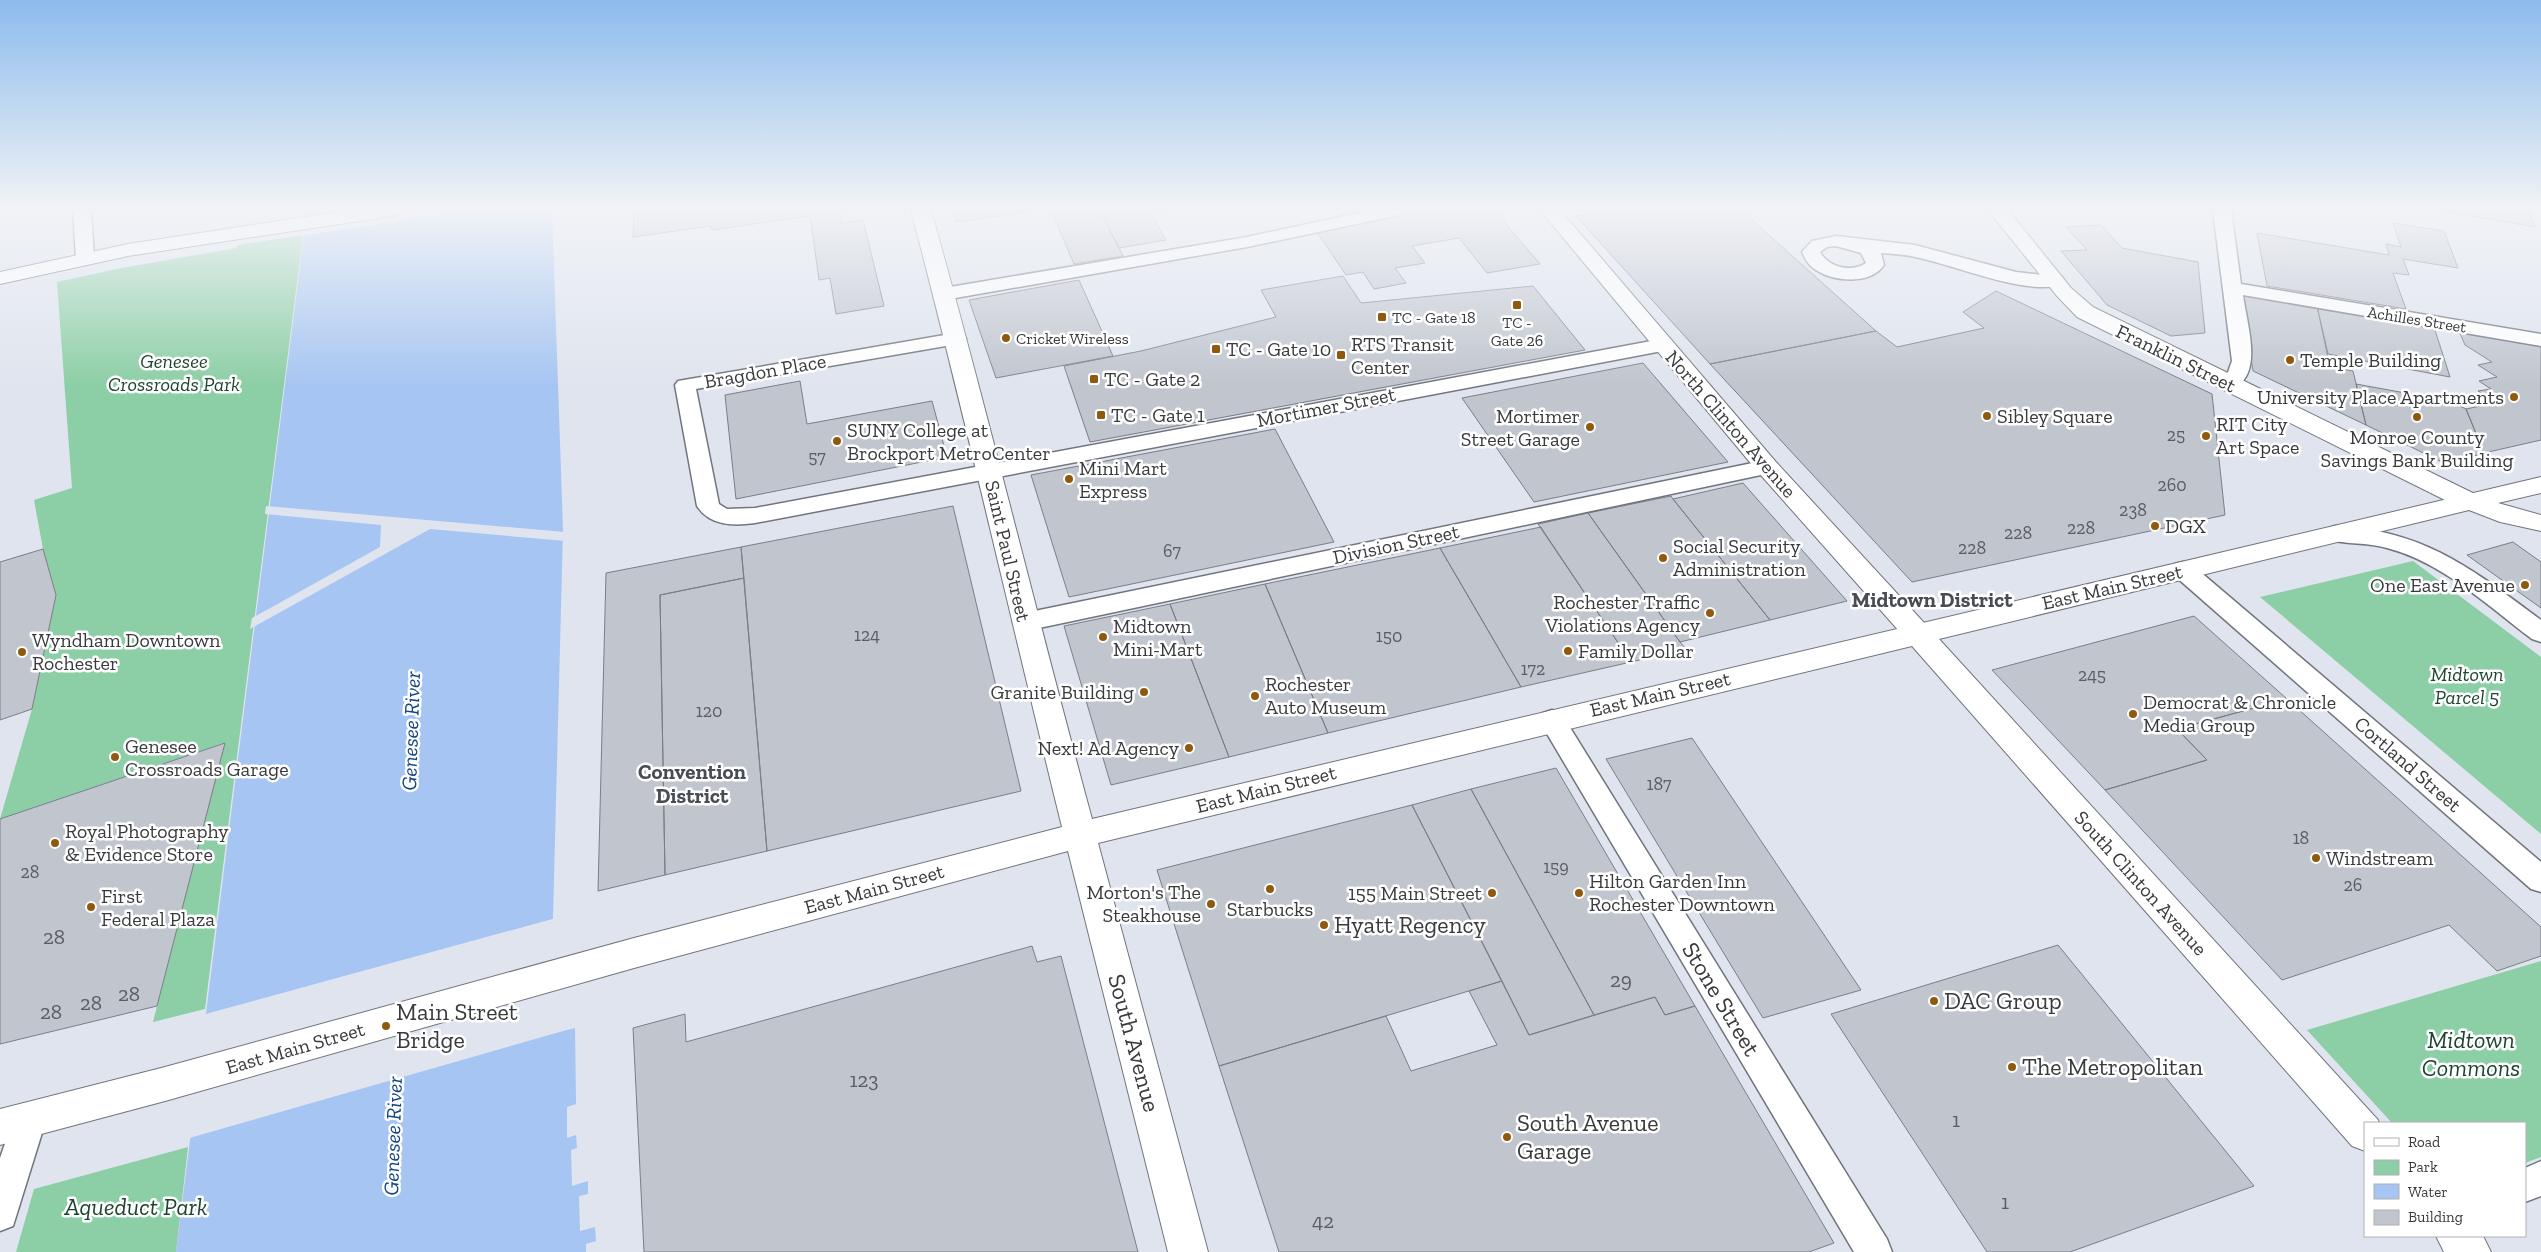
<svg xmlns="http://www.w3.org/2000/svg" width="2541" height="1252" font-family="'Zilla Slab',serif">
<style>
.green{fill:#8ccea5}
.water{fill:#a6c5f2}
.pier{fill:#dfe4ee}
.building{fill:#c0c5ce;stroke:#7a7e87}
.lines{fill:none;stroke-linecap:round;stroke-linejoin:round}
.minor-casing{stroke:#70757d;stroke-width:3}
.tertiary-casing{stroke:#70757d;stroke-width:2}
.secondary-casing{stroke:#70757d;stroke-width:2}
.primary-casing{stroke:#70757d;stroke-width:2}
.minor{fill:#fff;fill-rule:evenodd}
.tertiary{fill:#fff;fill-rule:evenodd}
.secondary{fill:#fff;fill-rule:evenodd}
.primary{fill:#fff;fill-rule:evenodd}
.poi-dot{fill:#905a0e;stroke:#fff;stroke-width:2}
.labels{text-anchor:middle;stroke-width:5;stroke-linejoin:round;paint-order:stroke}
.far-poi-label{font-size:16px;fill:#383a3d;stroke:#fff;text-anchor:start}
.far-street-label{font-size:16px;fill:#383a3d;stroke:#fff}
.number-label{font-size:18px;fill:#5a5d61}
.poi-label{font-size:20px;fill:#383a3d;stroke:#fff;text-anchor:start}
.street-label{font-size:20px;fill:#383a3d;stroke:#fff}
.park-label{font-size:20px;font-style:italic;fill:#1c442e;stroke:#fff}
.neighbourhood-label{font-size:21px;font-weight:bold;fill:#484c54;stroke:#fff}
.water-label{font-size:21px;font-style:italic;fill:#134484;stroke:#fff}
.near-number-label{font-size:21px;fill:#5a5d61}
.near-poi-label{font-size:24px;fill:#383a3d;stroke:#fff;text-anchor:start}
.near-street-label{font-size:24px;fill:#383a3d;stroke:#fff}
.near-park-label{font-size:24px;font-style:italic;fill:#1c442e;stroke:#fff}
</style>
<rect width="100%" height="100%" fill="#dfe4ee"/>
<!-- green -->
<path class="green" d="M303,235L205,1009L153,1022L224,743L0,819L32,709L56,595L43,549L34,500L72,488L57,282L121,268L237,248L238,245Z
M2413,561L2541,657V834L2260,597Z
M2541,961V1157L2525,1163V1123H2392L2307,1030Z
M188,1147L176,1252H16L34,1189Z"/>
<!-- water -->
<path class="water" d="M307,210H552L563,530L553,917L554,1033L575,1028L576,1104L567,1107V1138L576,1135L577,1148L571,1150L572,1186L588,1181V1194L579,1196L580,1231L595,1227L596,1241L586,1244V1252H176Z"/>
<!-- pier -->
<path class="pier" d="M304,210H471L300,236Z
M266,506L565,532V541L430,529L250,629L252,618L380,547L381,525L265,514Z
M556,918L557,1031L574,1026L577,1027L186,1139L202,1015Z"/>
<!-- building -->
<path class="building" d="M634,210H848L839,212L841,223L863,220L884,306L836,314L830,278L819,280L810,216L712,230L711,226L633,237Z
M953,210H1041L957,222Z
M1051,210H1095L1096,214L1101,213L1123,256L1074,264Z
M1095,210H1168L1151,213L1166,240L1119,248L1101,213L1096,214Z
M1431,210H1494L1540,264L1487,273L1459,238L1412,246L1425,263L1395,268L1406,283L1374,289L1363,272L1346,275L1315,229Z
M1611,210H1741L1876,331L1710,364L1576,216Z
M2528,210L2535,227L2436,210Z
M2393,223L2444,231L2458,268L2403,259L2409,275L2393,273L2406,309L2267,286L2257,233L2389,255L2386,244L2401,247Z
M2101,225L2122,248L2198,262L2205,333L2171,336L2107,305L2061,251L2087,250L2066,227Z
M1343,276L1361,303L1533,286L1585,350L1090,442L1064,366L1141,351L1276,317L1261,290Z
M1079,280L1113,356L996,378L969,300Z
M1996,291L2212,394L2225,515L1912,582L1710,364L1876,331L1897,347L1984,328L1963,312Z
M2241,292L2317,306L2330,367L2353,371L2366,425L2253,371Z
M2317,306L2434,327L2450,377L2328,354Z
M2459,331L2541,345V440L2484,453L2466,409L2495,403L2478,391L2491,389L2479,381L2497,377L2478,365L2492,362L2465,345Z
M1643,363L1728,462L1534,502L1462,398Z
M800,381L807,424L932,401L947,457L736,499L725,395Z
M2356,384L2449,401L2466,409L2484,453L2446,464L2366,425Z
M1275,429L1334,542L1069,597L1031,475Z
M1743,483L1847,601L1770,620L1673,499Z
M1671,496L1673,499L1770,620L1680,642L1588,513Z
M953,506L1021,791L767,851L741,547Z
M1588,513L1680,642L1686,649L1631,662L1538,524Z
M1541,527L1544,532L1631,662L1521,687L1440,548Z
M2513,542L2541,562V608L2467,555Z
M741,547L744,578L660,595L665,875L598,891L606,573Z
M1440,548L1521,687L1328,733L1265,584Z
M43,549L56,595L32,709L0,720V562Z
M744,578L767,851L665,875L660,595Z
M1265,584L1328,733L1229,757L1170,604Z
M1170,604L1229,757L1111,785L1064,626Z
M2194,616L2287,699L2177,729L2207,760L2105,790L1992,670Z
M2287,699L2541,927V956L2497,971L2449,925L2282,980L2105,790L2207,760L2177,729Z
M1692,738L1861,990L1763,1018L1606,759Z
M225,743L157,1006L0,1044V819Z
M1556,768L1695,1006L1665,1015L1655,997L1594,1015L1471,789Z
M1471,789L1594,1015L1529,1035L1412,805Z
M1412,805L1502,981L1219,1066L1157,870Z
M2058,945L2254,1186L2070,1252H1987L1831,1014Z
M1032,946L1037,962L1061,956L1138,1252H644L633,1028L685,1014L686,1042Z
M1502,981L1529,1035L1655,997L1665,1015L1695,1006L1834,1243L1809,1252H1279L1219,1066L1386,1016L1411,1071L1497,1045L1469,991Z"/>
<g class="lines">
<defs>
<path id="minor" d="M73,210H91L94,258L92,262H78L76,258Z
M1372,210H1408L1399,215L1247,247L944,300L937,298L934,294L937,290L944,288L1247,237Z
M2213,210H2231L2241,284L2541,334V346L2243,295C2246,320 2261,364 2241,383C2234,389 2229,391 2220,388L2217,384L2228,372L2232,361Z
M1836,236L1915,245L2016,272L2062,277L2064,281L2062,285C2021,295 1956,265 1915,257C1904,254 1892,254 1881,253L1884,265C1871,285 1834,282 1816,270C1809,266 1805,259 1802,252L1812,241ZM1836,246L1861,253L1866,263C1851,273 1828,267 1820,252L1827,247Z
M956,333L963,335L966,339L963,343L696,389L719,504L727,509L755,508L1662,339L1669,341L1672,345L1669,349L1662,351L755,523C733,526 710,526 697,506L675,385L678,381Z
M1767,460L1775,462L1778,467L1775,472L1025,631L1016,628L1013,622L1016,616L1025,613Z
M2335,526C2424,530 2472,569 2541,620V642L2532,639C2488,606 2442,562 2387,548C2367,542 2346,545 2327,539L2323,534L2327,529Z
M2183,562L2191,564L2541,862V892L2531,889L2175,576L2171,570L2175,564Z
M1552,710L1561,713L1887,1239L1892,1252H1854L1543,727L1539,720L1543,713Z
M29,1104L41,1109L46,1120L13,1226L0,1231V1158L17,1109Z
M2541,1161V1196L2525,1202V1168Z"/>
<path id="tertiary" d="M351,210H401L399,214L392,216L128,256L0,284V272L128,244Z
M1988,210H2008L2071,288L2093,307L2479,496L2483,502L2479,508L2470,510L2461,508L2077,317L2057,296Z"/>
<path id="secondary" d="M1540,210H1560L1776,462L1927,626L1931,633L1927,640L1917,643L1907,640L1758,472Z"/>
<path id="primary" d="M911,210H931C988,412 1037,617 1092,819L2541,477V493L2498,503L2541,515V531L2500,522L2469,510L1939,639L2378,1120L2379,1123H2365V1151L2352,1146L1912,646L1098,843L1208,1252H1168L1068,851L634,968L165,1101L0,1145V1109L165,1067L634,938L1062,827C1011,621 965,415 911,210Z
M2436,1236H2483L2491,1252H2444Z"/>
</defs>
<!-- minor casing -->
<use href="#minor" class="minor-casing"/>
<!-- tertiary casing -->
<use href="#tertiary" class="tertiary-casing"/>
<!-- secondary casing -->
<use href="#secondary" class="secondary-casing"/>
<!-- primary casing -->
<use href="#primary" class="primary-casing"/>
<!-- minor -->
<use href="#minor" class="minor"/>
<!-- tertiary -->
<use href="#tertiary" class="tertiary"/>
<!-- secondary -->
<use href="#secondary" class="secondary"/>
<!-- primary -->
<use href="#primary" class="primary"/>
</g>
<!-- sky -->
<linearGradient id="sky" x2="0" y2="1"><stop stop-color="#8dbbec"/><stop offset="0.54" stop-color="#f1f3f7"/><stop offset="1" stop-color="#f1f3f7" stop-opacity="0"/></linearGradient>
<rect width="2541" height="386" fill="url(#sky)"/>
<!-- markers -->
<g class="poi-dot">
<rect x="1512" y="300" width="10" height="10" rx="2.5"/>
<rect x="1377" y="312" width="10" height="10" rx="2.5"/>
<circle cx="1006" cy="338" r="5"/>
<rect x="1211" y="344" width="10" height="10" rx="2.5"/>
<rect x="1336" y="350" width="10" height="10" rx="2.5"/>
<circle cx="2290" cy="360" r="5"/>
<rect x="1089" y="374" width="10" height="10" rx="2.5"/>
<circle cx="2514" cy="397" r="5"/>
<rect x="1096" y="410" width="10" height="10" rx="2.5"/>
<circle cx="1987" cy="416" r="5"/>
<circle cx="2417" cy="417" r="5"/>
<circle cx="1590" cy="427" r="5"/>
<circle cx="2206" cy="436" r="5"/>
<circle cx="837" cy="441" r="5"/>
<circle cx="1069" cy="479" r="5"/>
<circle cx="2155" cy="526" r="5"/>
<circle cx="1663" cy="558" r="5"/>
<circle cx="2525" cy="585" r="5"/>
<circle cx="1710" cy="613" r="5"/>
<circle cx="1103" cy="637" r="5"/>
<circle cx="1568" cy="651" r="5"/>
<circle cx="22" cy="652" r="5"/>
<circle cx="1144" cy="692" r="5"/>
<circle cx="1255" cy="696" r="5"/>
<circle cx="2133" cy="714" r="5"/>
<circle cx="1189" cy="748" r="5"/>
<circle cx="115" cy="757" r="5"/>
<circle cx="55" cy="843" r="5"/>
<circle cx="2316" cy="858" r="5"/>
<circle cx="1270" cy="889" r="5"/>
<circle cx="1492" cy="893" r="5"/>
<circle cx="1579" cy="893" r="5"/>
<circle cx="1211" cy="904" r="5"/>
<circle cx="91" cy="907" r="5"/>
<circle cx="1324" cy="925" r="5"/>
<circle cx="1934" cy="1001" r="5"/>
<circle cx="386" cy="1026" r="5"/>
<circle cx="2012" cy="1067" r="5"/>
<circle cx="1507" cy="1137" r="5"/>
</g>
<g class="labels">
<!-- far-poi labels -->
<g class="far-poi-label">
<text x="1392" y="323">TC - Gate 18</text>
<text x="1517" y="328" text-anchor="middle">TC -<tspan x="1517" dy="18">Gate 26</tspan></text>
<text x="1016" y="344">Cricket Wireless</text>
</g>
<!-- far-street labels -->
<g class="far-street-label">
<text transform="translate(2417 319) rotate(9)" y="6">Achilles Street</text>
</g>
<!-- number labels -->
<g class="number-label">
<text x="2176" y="441">25</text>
<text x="817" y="463">57</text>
<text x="2172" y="491">260</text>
<text x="2133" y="516">238</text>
<text x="2081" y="534">228</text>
<text x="2018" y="539">228</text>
<text x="1972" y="554">228</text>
<text x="1172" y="557">67</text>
<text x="867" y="641">124</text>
<text x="1389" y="642">150</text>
<text x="1533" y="675">172</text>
<text x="2092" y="681">245</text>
<text x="709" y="717">120</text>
<text x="1659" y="790">187</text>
<text x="2301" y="844">18</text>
<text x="1556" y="873">159</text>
<text x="30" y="878">28</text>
<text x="2353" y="891">26</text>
</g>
<!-- poi labels -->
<g class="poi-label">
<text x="1351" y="351">RTS Transit<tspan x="1351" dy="23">Center</tspan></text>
<text x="1226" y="356">TC - Gate 10</text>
<text x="2300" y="367">Temple Building</text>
<text x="1104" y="386">TC - Gate 2</text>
<text x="2504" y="404" text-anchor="end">University Place Apartments</text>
<text x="1111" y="422">TC - Gate 1</text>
<text x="1580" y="423" text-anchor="end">Mortimer<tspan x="1580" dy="23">Street Garage</tspan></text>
<text x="1997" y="423">Sibley Square</text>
<text x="2216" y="431">RIT City<tspan x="2216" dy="23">Art Space</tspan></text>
<text x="847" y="437">SUNY College at<tspan x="847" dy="23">Brockport MetroCenter</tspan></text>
<text x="2417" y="444" text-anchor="middle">Monroe County<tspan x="2417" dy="23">Savings Bank Building</tspan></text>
<text x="1079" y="475">Mini Mart<tspan x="1079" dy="23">Express</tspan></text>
<text x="2165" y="533">DGX</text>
<text x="1673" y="553">Social Security<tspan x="1673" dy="23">Administration</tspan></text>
<text x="2515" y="592" text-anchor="end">One East Avenue</text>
<text x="1700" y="609" text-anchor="end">Rochester Traffic<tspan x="1700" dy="23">Violations Agency</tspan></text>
<text x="1113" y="633">Midtown<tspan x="1113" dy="23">Mini-Mart</tspan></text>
<text x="32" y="647">Wyndham Downtown<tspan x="32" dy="23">Rochester</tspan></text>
<text x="1578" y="658">Family Dollar</text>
<text x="1265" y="691">Rochester<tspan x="1265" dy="23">Auto Museum</tspan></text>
<text x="1134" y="699" text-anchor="end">Granite Building</text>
<text x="2143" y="709">Democrat &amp; Chronicle<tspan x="2143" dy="23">Media Group</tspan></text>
<text x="125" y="753">Genesee<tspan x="125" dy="23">Crossroads Garage</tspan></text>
<text x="1179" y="755" text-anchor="end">Next! Ad Agency</text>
<text x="65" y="838">Royal Photography<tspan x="65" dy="23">&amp; Evidence Store</tspan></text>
<text x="2326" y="865">Windstream</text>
<text x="1589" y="888">Hilton Garden Inn<tspan x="1589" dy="23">Rochester Downtown</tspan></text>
<text x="1201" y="899" text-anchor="end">Morton's The<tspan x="1201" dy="23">Steakhouse</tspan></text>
<text x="1482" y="900" text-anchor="end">155 Main Street</text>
<text x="101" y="903">First<tspan x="101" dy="23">Federal Plaza</tspan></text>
<text x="1270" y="916" text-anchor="middle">Starbucks</text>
</g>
<!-- street labels -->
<g class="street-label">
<text transform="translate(2176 358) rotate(26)" y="7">Franklin Street</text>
<text transform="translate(765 371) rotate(-10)" y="7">Bragdon Place</text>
<text transform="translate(1326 407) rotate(-11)" y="7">Mortimer Street</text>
<text transform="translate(1731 424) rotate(49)" y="7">North Clinton Avenue</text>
<text transform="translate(1396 544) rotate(-12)" y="7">Division Street</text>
<text transform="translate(1008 551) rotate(77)" y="7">Saint Paul Street</text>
<text transform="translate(2112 587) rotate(-13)" y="7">East Main Street</text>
<text transform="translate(1660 694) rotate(-13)" y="7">East Main Street</text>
<text transform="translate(2408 764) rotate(41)" y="7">Cortland Street</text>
<text transform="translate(1266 789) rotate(-14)" y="7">East Main Street</text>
<text transform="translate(2141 883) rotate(48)" y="7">South Clinton Avenue</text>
<text transform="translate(874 889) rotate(-15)" y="7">East Main Street</text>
<text transform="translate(295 1048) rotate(-16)" y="7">East Main Street</text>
</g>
<!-- park labels -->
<g class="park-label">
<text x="174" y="368">Genesee<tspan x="174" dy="23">Crossroads Park</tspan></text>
<text x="2467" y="681">Midtown<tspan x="2467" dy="23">Parcel 5</tspan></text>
</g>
<!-- neighbourhood labels -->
<g class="neighbourhood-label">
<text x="1932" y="607">Midtown District</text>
<text x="692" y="779">Convention<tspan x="692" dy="24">District</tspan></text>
</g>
<!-- water labels -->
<g class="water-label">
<text transform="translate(411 731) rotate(-88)" y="7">Genesee River</text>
<text transform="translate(393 1136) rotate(-88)" y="7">Genesee River</text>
</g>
<!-- near-number labels -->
<g class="near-number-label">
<text x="54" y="944">28</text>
<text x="1621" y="987">29</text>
<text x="129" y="1001">28</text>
<text x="91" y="1010">28</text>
<text x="51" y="1019">28</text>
<text x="864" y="1087">123</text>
<text x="1956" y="1127">1</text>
<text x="2005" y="1209">1</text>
<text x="1323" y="1228">42</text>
</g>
<!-- near-poi labels -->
<g class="near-poi-label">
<text x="1334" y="933">Hyatt Regency</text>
<text x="1944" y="1009">DAC Group</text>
<text x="396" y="1020">Main Street<tspan x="396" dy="28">Bridge</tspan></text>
<text x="2022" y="1075">The Metropolitan</text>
<text x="1517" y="1131">South Avenue<tspan x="1517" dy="28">Garage</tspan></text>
</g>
<!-- near-street labels -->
<g class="near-street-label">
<text transform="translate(1721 999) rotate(59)" y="8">Stone Street</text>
<text transform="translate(1134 1043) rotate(75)" y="8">South Avenue</text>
</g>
<!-- near-park labels -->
<g class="near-park-label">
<text x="2471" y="1048">Midtown<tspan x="2471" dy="28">Commons</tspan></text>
<text x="136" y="1215">Aqueduct Park</text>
</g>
</g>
<!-- legend -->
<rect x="2364" y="1122" width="162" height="115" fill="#ffffff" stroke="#afb0b1"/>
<rect x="2374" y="1138" width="25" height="8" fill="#ffffff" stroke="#afb0b1"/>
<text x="2408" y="1147" font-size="15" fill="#383a3d">Road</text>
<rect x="2374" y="1160" width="25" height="15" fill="#8ccea5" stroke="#afb0b1"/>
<text x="2408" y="1172" font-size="15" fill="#383a3d">Park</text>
<rect x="2374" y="1184" width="25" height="15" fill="#a6c5f2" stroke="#afb0b1"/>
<text x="2408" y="1197" font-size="15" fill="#383a3d">Water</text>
<rect x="2374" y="1210" width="25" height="15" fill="#c0c5ce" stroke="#afb0b1"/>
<text x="2408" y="1222" font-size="15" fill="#383a3d">Building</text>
</svg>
